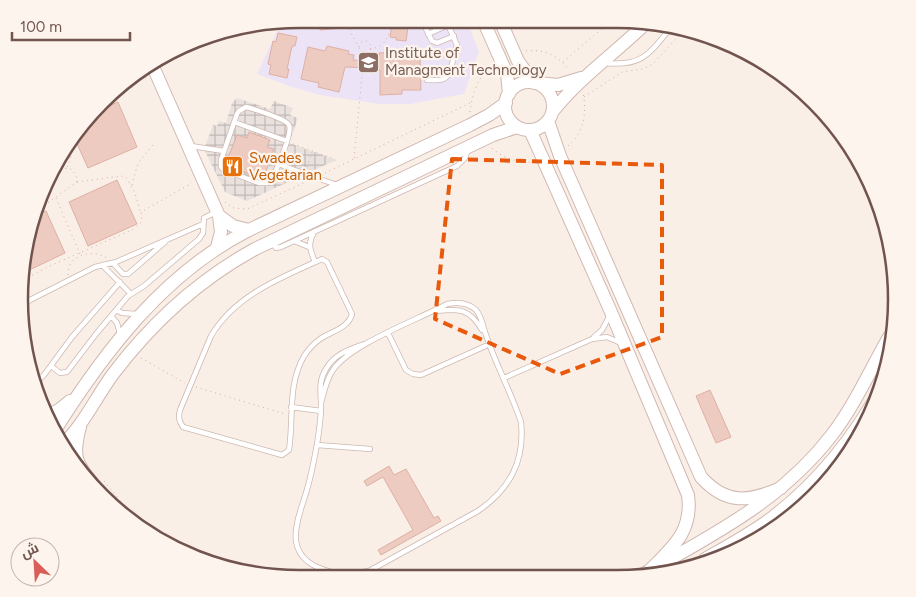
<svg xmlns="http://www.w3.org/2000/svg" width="916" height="597" font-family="Figtree,Cairo,sans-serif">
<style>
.industrial{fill:url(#industrial-grid)}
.education{fill:#ece3f7}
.building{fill:#edcbc1;stroke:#deb0a3}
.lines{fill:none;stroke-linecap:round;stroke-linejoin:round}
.lane-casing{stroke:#cdb8b1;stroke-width:6}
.secondary-casing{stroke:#d0b7af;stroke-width:14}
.path{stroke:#d2aea4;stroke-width:1;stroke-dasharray:1 4;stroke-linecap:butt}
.lane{stroke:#fff;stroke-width:4.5}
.secondary{stroke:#fff;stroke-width:12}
.marked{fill:none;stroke:#e8590c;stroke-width:4;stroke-dasharray:10 6;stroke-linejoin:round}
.labels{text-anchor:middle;stroke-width:4.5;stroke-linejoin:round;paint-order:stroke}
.education-label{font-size:15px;fill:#785e54;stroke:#fdf4ed;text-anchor:start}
.food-label{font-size:15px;fill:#c56008;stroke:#fdf4ed;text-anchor:start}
.rim{fill:none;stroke:#72544e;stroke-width:2.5}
</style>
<defs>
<pattern id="industrial-grid" width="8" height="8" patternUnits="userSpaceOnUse" patternTransform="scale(1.25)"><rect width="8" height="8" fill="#e9e1dd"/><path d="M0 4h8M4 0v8" fill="none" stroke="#c1b9b5"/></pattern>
</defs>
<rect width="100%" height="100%" fill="#faefe7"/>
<!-- industrial -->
<path class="industrial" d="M237,98L270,109L274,101L293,108L290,115L298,118L289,143L336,160L247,201L225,192L204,149L213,125L217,126L219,121L226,123L232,103Z"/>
<!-- education -->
<path class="education" d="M299,19L466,20L479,51L464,94L410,104H380L320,95L292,87L257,74L282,21Z"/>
<!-- building -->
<path class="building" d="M326,19H343L342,28L320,30L319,21Z
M393,19L409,20L406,41L396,40L397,38L390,37Z
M278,33L297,37L295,46H292L287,69H289L287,78L269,74L271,65L268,64L273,41L276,42Z
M327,46L349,51L348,54L354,55L353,60L373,61V57H379V53L402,52V58L420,57L421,90H402V94L380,95V70H373V68L345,67L339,92L318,87L319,83L301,79L308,47L325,51Z
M118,102L137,147L88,168L73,135L77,128L93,113Z
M249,132L270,140L267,147L274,149L263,179L225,165L237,135L247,138Z
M117,180L137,224L88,246L69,202Z
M46,211L65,253L21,274L32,217Z
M710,390L731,437L716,443L696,396Z
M389,466L394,475L406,469L434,518L438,516L441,521L381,555L378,550L413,530L383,477L367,486L364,481Z"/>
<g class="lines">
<defs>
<path id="lane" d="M434,20L427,23L425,27L432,41L437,43L454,36
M428,34L448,25
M605,63C643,67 650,53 672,26
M427,80C436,80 446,82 450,72L457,45L446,20
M246,107C254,109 286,119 289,125C293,132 274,179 268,183H259L224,170L221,167V160L237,114L239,111Z
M234,122L287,141
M191,146L224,151
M278,164L337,185
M315,231C307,243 310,250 315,262
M294,241L309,247
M272,242L276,248L281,247L457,166L465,158L468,149
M322,259L327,262L352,314C349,328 330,332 320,339C313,344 308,350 304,356C287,386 294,418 289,450L282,455L183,427C179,421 178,417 180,410L211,336C235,295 281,278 322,259Z
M113,263L123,274H128L165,242
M102,265L131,294
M22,307L30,300L95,267L116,262L203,224
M116,310L122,313L137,314
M436,311C459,308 470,309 482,330
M111,316L117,323L120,334
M388,333L406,370L413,374L421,375L490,344
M594,337L602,330L610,315
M51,366L60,373L67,372L96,334L128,296L144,286L199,239L203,233L204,218L216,212
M504,378L592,339L607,337L621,343
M34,384L44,375L72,337L120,282
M321,403C324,392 326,380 333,370C351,344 417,320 447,304C457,302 468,302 476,310C482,317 483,327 486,335C496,365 511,392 521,422C525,461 510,489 478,511L369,571C351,575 334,575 317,567C283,551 298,519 306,493C311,477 314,461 317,444C319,432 321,419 321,406C321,393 318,381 326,369C335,353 351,349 367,343
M291,407L321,411
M317,445L370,449"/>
<path id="secondary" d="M483,20L507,74L509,94
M500,20L518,61L534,83
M151,62L219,216L221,232L217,247
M505 106a24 24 0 1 1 48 0a24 24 0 1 1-48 0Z
M538,83L558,85L581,78
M553,111C580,77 617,52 648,21
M548,121L560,156L701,477C726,505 749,502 781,488
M530,130L611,312L688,495C693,531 673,547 650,570
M219,216L233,226L249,230
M48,415L59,410L70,401
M80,427C70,464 80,465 99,492
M55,430C105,351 164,273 249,230L470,125L489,115L506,103
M62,445C83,426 96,397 113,374C151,324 200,279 255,249L493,135L517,127
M705,559C728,546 752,533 773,517C820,481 855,436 883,385
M638,577C708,538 781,501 831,436C855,405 870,370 889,337"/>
</defs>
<!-- lane casing -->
<use href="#lane" class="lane-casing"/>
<!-- secondary casing -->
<use href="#secondary" class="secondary-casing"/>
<!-- path -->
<path class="path" d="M349,19L351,33L358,46
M359 47a6 6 0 1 1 12 0a6 6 0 1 1-12 0Z
M370,49C387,47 390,34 392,19
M526,51C545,49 557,55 569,70
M364,61V54
M563,62L611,21
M139,70L147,79
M584,97L622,72L643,69L653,64L685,29
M470,112C472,96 477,77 491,67
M293,144L332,158
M568,146C584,132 587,114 583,93
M492,148C504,159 518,163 534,162
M354,158L363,67
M67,167C72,159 72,153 68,144
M307,167L312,152
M325,173L472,102
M77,182L121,176L126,177L135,193L140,211
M132,185L138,163L153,145
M56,198L80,254
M225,202L234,208L247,209L308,181
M34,207L46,204L77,182L76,175L71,169L56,167
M68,275C67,254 93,249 107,258
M19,282L52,265L134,229C141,224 143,220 141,212L192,183
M141,358L185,383
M196,387L285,414
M104,481L140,525"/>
<!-- lane -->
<use href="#lane" class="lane"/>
<!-- secondary -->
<use href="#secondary" class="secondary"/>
</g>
<!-- marked area -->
<path class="marked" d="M452,159L662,165V337L560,374L435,319Z"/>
<!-- icons -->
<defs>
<symbol id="university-square" viewBox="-11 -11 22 22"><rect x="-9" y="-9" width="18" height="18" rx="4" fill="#8d6e63" stroke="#fdf4ed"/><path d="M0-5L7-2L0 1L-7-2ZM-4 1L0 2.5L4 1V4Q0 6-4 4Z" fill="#fff"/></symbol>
<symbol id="restaurant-square" viewBox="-11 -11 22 22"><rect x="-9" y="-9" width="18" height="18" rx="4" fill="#e8710a" stroke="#fdf4ed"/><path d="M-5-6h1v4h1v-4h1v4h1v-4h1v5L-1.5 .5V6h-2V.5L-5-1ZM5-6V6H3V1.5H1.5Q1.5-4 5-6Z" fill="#fff"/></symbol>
</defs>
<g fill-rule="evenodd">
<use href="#university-square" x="356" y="50" width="25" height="25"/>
<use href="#restaurant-square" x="220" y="154" width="25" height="25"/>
</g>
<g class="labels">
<!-- education labels -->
<g class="education-label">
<text x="385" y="58">Institute of<tspan x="385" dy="17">Managment Technology</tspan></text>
</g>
<!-- food labels -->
<g class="food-label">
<text x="249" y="163">Swades<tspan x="249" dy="17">Vegetarian</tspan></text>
</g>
</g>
<!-- crop -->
<path d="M0 0H916V597H0ZM299 28H617A271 271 0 0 1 888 299V299A271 271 0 0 1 617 570H299A271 271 0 0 1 28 299V299A271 271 0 0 1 299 28Z" fill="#fdf4ed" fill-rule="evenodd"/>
<path class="rim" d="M299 28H617A271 271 0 0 1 888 299V299A271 271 0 0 1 617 570H299A271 271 0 0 1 28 299V299A271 271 0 0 1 299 28Z"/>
<!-- north arrow -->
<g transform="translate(35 562) rotate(335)"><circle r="24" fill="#fdf4ed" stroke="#c5b4ad"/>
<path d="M0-4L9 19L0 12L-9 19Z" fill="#d95e57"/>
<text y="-8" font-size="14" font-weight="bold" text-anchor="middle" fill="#72544e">ش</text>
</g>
<!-- scale -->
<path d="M12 32v8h118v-8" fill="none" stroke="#72544e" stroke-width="2.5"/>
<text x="20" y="32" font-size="15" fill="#72544e" stroke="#fdf4ed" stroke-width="4" paint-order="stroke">100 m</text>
</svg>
